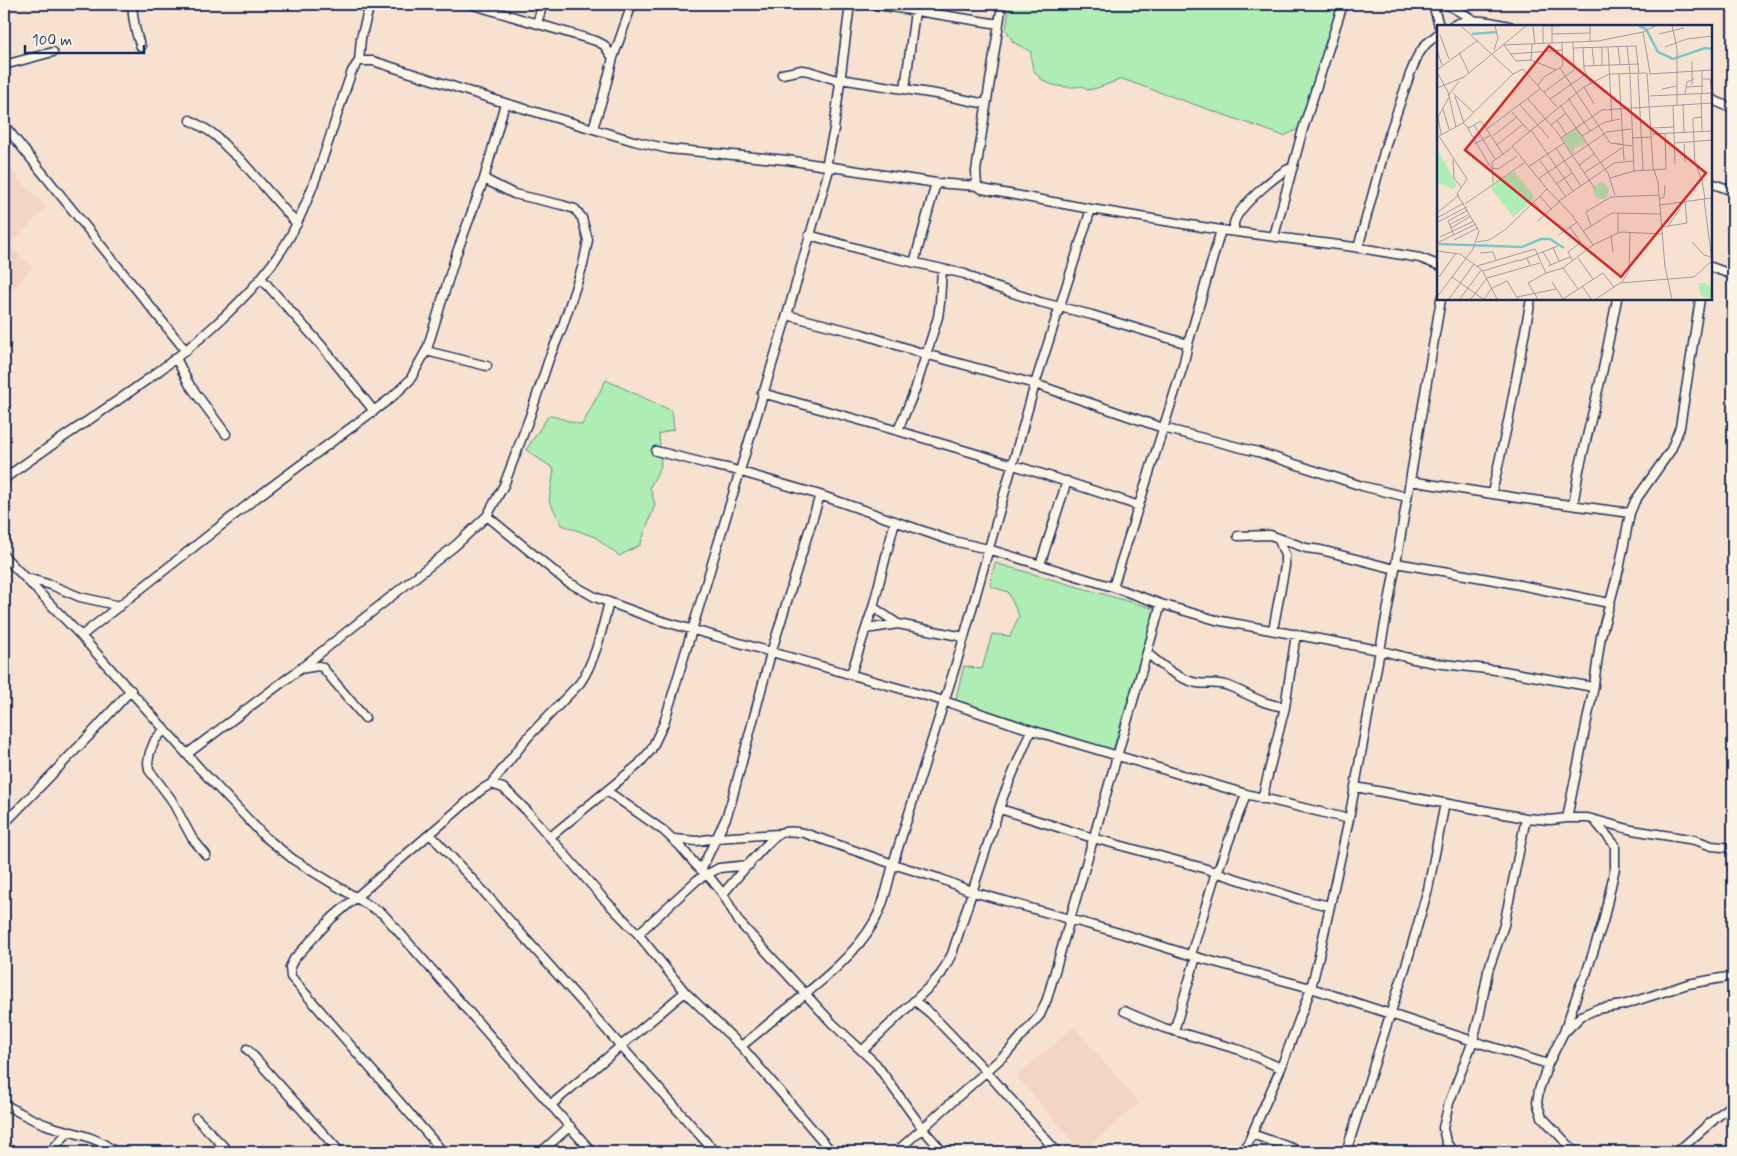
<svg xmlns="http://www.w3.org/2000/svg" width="1737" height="1156" font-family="Mynerve,sans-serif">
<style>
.built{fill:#f4d4c4}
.green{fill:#aeedb4;stroke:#648e89}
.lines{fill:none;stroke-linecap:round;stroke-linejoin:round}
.minor-casing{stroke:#1b2f5e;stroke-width:11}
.minor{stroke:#fcf5e5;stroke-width:8}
.inset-river{fill:none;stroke:#77c8cd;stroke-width:2.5}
.inset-road{fill:none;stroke:#9f9aa4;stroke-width:1}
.view{fill:#d62828;fill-opacity:0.15;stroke:#d62828;stroke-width:2.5}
.inset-edge{fill:none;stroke:#1b2f5e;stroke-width:2.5}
</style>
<rect width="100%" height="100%" fill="#f7e2d2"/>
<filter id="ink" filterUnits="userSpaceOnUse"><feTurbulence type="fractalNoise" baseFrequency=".02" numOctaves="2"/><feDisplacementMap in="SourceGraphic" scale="10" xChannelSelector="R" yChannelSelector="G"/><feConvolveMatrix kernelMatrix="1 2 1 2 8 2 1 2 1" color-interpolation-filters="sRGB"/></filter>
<g filter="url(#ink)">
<!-- built -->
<path class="built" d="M4,163L46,207L10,245L32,268L4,300Z
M1074,1027L1139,1103L1082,1152L1017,1076Z"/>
<!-- green -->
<path class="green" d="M1010,4H1340L1298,129L1284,136L1122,79L1097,88L1087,90L1083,86C1065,89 1041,87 1033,68C1031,63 1031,57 1031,52L1013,42L1006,29Z
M606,380L672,411L674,429L659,434L661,466L650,487L655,505L640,545L619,556L595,537L562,525L549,501L554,469L526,450L549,415L582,425Z
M995,563L1155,609L1112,754L954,706L964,666L982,669L992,634L1010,636L1019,616L1008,592L990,586Z"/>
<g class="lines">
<defs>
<path id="minor" d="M132,4C133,19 135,33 141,47
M470,4L596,41L604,45L613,58
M872,4L999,24
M1002,4L976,171L977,186L982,189L1091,209L1221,230L1354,247L1420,258L1438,265
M1433,4L1439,26
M1446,4L1474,20
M537,23L543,4
M1452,26C1469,16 1492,22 1510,26
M359,61L361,38L370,4
M4,65L53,52
M782,74L802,70L809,71L840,81
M840,79L942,95L986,104
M905,89L915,11
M1711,99L1733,109
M190,120C200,126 210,130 218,138C225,145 230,152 239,158L297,224
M4,125L186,351
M593,128L603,97L613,58L632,4
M826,166L834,129L850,4
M1711,183L1733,191
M1234,231C1234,229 1234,226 1234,223C1238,207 1277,173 1293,167
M809,235L885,256L965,274L983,283L1040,302L1092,315L1188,344
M1274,236L1303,129L1343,4
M1358,248L1387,141L1410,74L1418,55L1426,44L1438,34
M914,263L936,183
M1711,267L1733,275
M261,278L321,345L374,411
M787,315L862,334L925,354L1035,384L1163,428L1258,452L1362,486L1407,497
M426,351L487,366
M176,358L189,384L226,434
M762,393C889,428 1015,463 1139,506
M898,430L915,390L938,317L940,303L942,269
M656,451L712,465L731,469L820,495L949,540L988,549L1113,587L1161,604L1216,620L1379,650L1409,658L1435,663L1504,671L1593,687
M4,479C74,427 149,385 214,326C247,296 278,263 297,223C320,175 334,121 352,71L359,61H373L505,103L634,141L669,149L787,160L936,183L977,186
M1410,481L1518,498L1630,513
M1492,493L1508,422L1531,299
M1573,505L1579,470L1603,369L1617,299
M487,516L566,581L595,597L655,619L944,701L1031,730L1246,794L1349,819
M1238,536L1270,535L1306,548L1321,550L1395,569
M4,556L81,636L201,770L264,836L294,860L383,914L592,1152
M1396,563L1500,581L1609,603
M1040,565L1067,481
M27,578L51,585L80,597L120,606
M1113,587L1183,366L1188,344L1221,230
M873,607L898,624L964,637
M866,629L898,624
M1273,630L1285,566V555L1278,538
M81,636L256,498L391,398L410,380L427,349L456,255L484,179L505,103
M1147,653C1161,665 1178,679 1197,683C1209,685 1218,681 1231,687C1252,696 1262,704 1285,707
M300,669L318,666L322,667L365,718
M851,674L873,607L895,521
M165,729L155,740L150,752L148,762L149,770L171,799L192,838L206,855
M187,754L300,669L456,545L487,516L504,485L530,416L549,359L562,328L583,265L588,240L582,218L575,209L562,205L514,194L484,179
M491,784L528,737L580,683C596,659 602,629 609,602
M1355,787L1526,818L1550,820L1567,818H1588L1632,830L1695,840L1712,846L1733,848
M607,791L664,831L680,846L695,864L711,879L723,894L739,922L832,1023L876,1064L923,1129L943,1152
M1262,799L1285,707L1296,634
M1000,809L1093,838L1200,867L1299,899L1330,906
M1567,818L1593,691L1601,636L1620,565L1630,513L1635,501L1671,450L1680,427L1700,299
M4,824L88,737L131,690
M430,834L485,893L715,1152
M550,837L638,765L651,750L664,723L787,315L830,166
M674,839L697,841L716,838L778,834
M701,870L726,818L731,803L771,653L820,495
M1217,873L1246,794
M723,894C732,883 770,838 780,833C788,830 797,832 804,833L893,864L941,879L973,892L1123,934L1196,957L1311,988L1473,1041L1548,1064
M638,934L697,880L719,868L749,865
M1191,955L1216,872
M915,1001L931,1014L986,1071L1057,1152
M1124,1011L1164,1028L1240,1050L1281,1068
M1567,1030L1581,1016L1597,1009L1623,1005L1688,984L1733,976
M1174,1031L1196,957
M741,1046C752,1038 762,1029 773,1020C806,993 853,960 874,922C884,904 888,884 893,864L961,648L1035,384L1091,209
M247,1049L340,1152
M863,1050L931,985L941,974L952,954L1003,797L1031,730
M4,1104C18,1112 32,1120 47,1125C73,1134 93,1134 115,1152
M552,1104L685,992
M196,1118L229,1152
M1252,1134L1303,1152
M50,1152L69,1131
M443,1152L291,977L290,967L294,959L332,918L481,790L491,784L503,788L511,795L527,811L602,897L638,934L685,992L741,1046L832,1152
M541,1152L570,1126
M896,1152L1008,1052L1040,1015L1047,999L1161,604
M1244,1152L1281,1068L1311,988L1319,956L1349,819L1395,569L1441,299
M1346,1152L1407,962L1428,889L1445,803
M1453,1152L1446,1142L1443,1128L1449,1103L1473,1041L1480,1013L1488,971L1504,925L1526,818
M1575,1152L1542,1117L1537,1103L1539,1090L1548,1064L1564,1032L1580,986L1586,974L1603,922L1615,868V845L1594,820
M1677,1152L1733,1103"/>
</defs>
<!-- minor casing -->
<use href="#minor" class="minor-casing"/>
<!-- minor -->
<use href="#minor" class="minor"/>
</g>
</g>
<!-- overview -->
<g transform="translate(1437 25)">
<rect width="275" height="275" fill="#f7e2d2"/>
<path d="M139,103L150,119L138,122L136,129L125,113ZM3,128L7,137L15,133L8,138L20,160L17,164L0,158V129ZM77,146L96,170V176L76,192L53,162ZM156 166a8 8 0 1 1 16 0a8 8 0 1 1-16 0ZM268,258L275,262V274L264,271L261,258Z" fill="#aeedb4"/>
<path class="inset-river" d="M202,1L209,4L221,27L236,34L268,23L275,24M35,9L60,7M2,219L85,222L104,214H113L127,223"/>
<path class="inset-road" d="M24,1L76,49L27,97M96,1L98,19M106,1H123M106,1V18M115,1V18M153,1V17M235,1L240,23V80M206,7L213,48M115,9L153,8M222,9L247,3M3,10L12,34M66,20L161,16L206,7L218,1M67,20L79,36L94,35L119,45M190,21L193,49M146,22L147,44L154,59M155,22L157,40M165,22V40M171,22L175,95M181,22L183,39M228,22L250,14L275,11M136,23L199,21L202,49M0,25L5,40M57,25L61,13L58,1M22,27L32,48M73,29L126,25M94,35L95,19M255,36V60M147,41L202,39M123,43L173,118L184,119M0,45L41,15M265,45V68M0,47L11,67L19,102M76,49L86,44L120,82M182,49L187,136M201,49L206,145M212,49L275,45M193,50L197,146L229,144L228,108M266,54H273L275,68M101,60L107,52L126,41L125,18M147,62L157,79M249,62L266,61M0,63L27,52L89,1M225,64L240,61M107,67L137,45L136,17M16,68L37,88M274,68L275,86M248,69L250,57L257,54M264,69L265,107M11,71L22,56M18,71L27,98M213,71L275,68M131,73L153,106M91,74L120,107L158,164M113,74L149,49M246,79L247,108M83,80L100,99M123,80L171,148L178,170M236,80L238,139M6,84L12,104M75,87L92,106M265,92L256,93V98L258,138L265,155L268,174M120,95L129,109M100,99L112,113M37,100L58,134M114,100L129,88M30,102L54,143L61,144L80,131M215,103L237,102M50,104L103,64M94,105L136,166M4,109L1,92L12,72M215,109L275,106M56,111L80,92M145,111L168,97L183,94M124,113L165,85L275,78M195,113L215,112M238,118L275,115M38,119L54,110M180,119L195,121M247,119L248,137M60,120L86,99M119,123L144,161M16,134L17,153L24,162M102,134L129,172M142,140L157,129M91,142L127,118M147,148L185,123M173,153L197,146M101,154L170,107L194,104M56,158L55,137L66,129M119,159L135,148M110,164L135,190L156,220L183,207L225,209M103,171L114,184M223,174L227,172L228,160M267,174L275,236M122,176L177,138L196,136M96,177L108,190M28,179L87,138M223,180L275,173M0,188L22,170M181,188V208M0,193L27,178M11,196L31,185M11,196L17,210M101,196L122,177M1,197L30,182M12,200L31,190M154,201L149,187L174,172L222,170M231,201L243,184M133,202L149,225M225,202L250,198L248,177M14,203L34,191M146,206L175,188L223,189M122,210L140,197M174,210L176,227M3,212L37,196M17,215L41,203M40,217L52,215L68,205L110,164L75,121L147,62L172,49L210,48L216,142L221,157L228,242L235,274M255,217L267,230L274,232M0,218L39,199M116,222L122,236M0,226L23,229L45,245L60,274M106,227L114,240M43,228L56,227L59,235M90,233L121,221M141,233L156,254M82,236L90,233L93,240M136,236L131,227L143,218M40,241L98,224L109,248L126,243L156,220M111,241L133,232M126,243L141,264M46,246L82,235M2,252L19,228M15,252L46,274M115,257L126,274M185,257L192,246L193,207M145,261L154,274M0,272L36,224L42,206L20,169L30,154L2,111L26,98L32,103L44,96L66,129L74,123M80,272L119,264M12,274L37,239M23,274L44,245M34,274L50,253L103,238M47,274L55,263L70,256L81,274M101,274L91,258L109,248M126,274L166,248L177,262M159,274L183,258L257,252L275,236"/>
<path class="view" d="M112,21L269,148L184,252L28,125Z"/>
<rect width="275" height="275" class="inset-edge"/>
</g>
<!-- margin -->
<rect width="1737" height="1156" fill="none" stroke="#fcf5e5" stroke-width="20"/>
<rect x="10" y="10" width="1717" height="1136" fill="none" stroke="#1b2f5e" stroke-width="2" filter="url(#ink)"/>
<!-- scale -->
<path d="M25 45v8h119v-8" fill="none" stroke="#1b2f5e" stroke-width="2.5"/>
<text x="32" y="45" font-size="15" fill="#1b2f5e" stroke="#fcf5e5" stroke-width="4" paint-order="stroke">100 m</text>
</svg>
